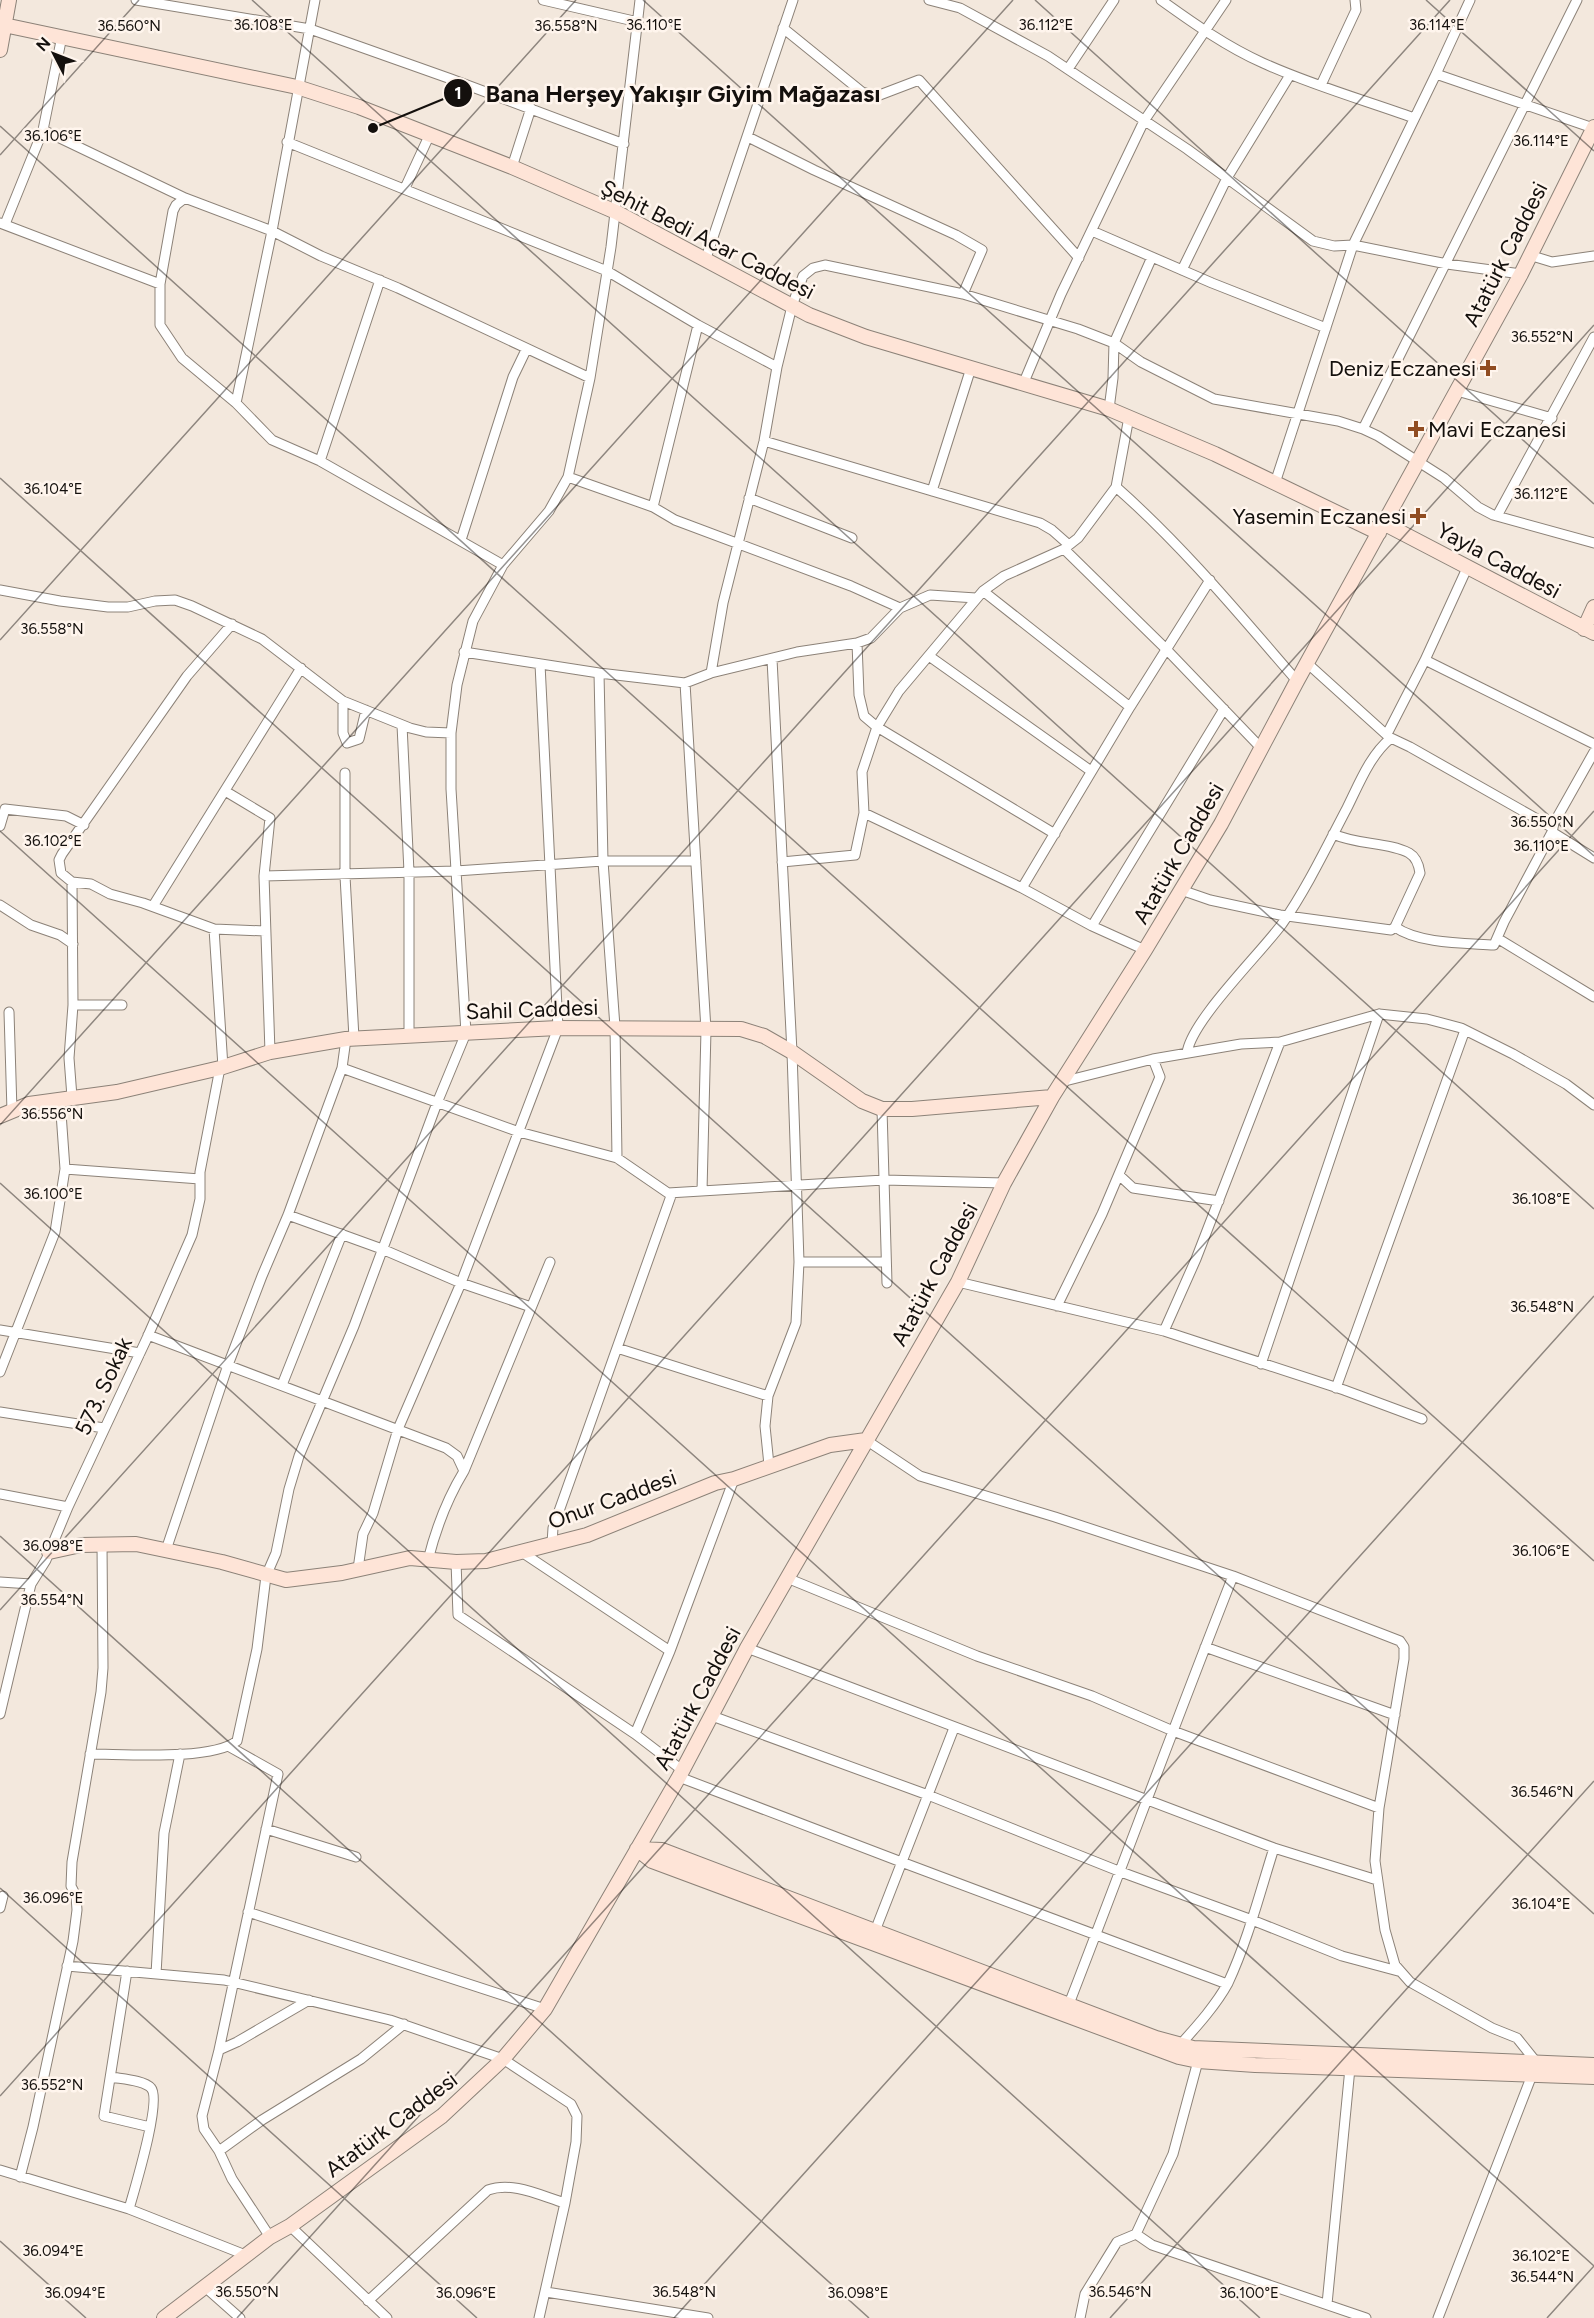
<svg xmlns="http://www.w3.org/2000/svg" width="1594" height="2318" font-family="Figtree,sans-serif">
<style>
.lines{fill:none;stroke-linecap:round;stroke-linejoin:round}
.street-casing{stroke:#8c8278;stroke-width:11}
.secondary-casing{stroke:#8c8278;stroke-width:16}
.street{stroke:#fff;stroke-width:9}
.secondary{stroke:#fee4d7;stroke-width:14}
.ticks{fill:none;stroke:#14100d;stroke-width:1.5;stroke-opacity:0.45}
.poi-dot{fill:#914d22;stroke:#fff5ed;stroke-width:2}
.labels{text-anchor:middle;stroke-width:5;stroke-linejoin:round;paint-order:stroke}
.street-label{font-size:22px;fill:#14100d;stroke:#fff5ed}
.poi-label{font-size:22px;fill:#14100d;stroke:#fff5ed;text-anchor:end}
.ticks-label{font-size:15px;text-anchor:middle;fill:#14100d;stroke:#fff5ed;stroke-width:5;stroke-linejoin:round;paint-order:stroke}
.leader{fill:none;stroke:#14100d;stroke-width:2}
.callout-dot{fill:#14100d;stroke:#fff5ed;stroke-width:2}
.mark-label{font-size:18px;text-anchor:middle;font-weight:bold;fill:#fff}
.callout-label{font-size:24px;text-anchor:middle;font-weight:bold;fill:#14100d;stroke:#fff5ed;stroke-width:5;stroke-linejoin:round;paint-order:stroke}
</style>
<rect width="100%" height="100%" fill="#f3e8dd"/>
<g class="lines">
<defs>
<path id="street" d="M136,0L310,29L451,79L624,144
M315,0L272,231L236,403L272,440L320,461L503,565
M543,0L638,22
M929,0L960,8L1048,56L1187,149L1313,241L1334,246L1353,245L1447,264L1521,274
M1161,0C1193,23 1227,47 1263,63C1311,85 1364,100 1414,118
M783,28L862,92L877,96L919,80L1079,258
M1068,69L1114,0
M1436,74L1470,0
M1321,85L1356,10L1355,0
M43,130L185,198
M748,137L814,170L956,235L982,250L963,294
M287,142L607,271L698,325L777,367
M512,167L531,108
M405,188L430,134
M0,223L160,284L173,211L176,205L185,198L272,231L321,256L398,288L590,378
M5,224L43,130L62,36
M1092,231L1212,283L1326,328
M1529,255L1552,262L1594,256
M705,261L793,0
M1182,270L1227,178L1290,75
M160,284V325L182,358L236,403
M698,325L653,507L675,520L851,586L900,608
M1024,382L1061,294L1144,121L1226,0
M1457,391L1552,418
M1109,409L1113,378L1114,343L1152,257
M1363,429L1577,0
M764,441L1040,523L1052,530L1069,545
M320,461L380,280
M568,477L653,507
M1275,483L1353,245L1436,74L1593,128
M1116,487C1183,546 1239,614 1297,681
M932,491L971,368
M749,498L852,538
M1497,516L1594,337
M461,540L513,377L526,350
M1064,549L1166,649L1262,749
M0,590L60,601L108,607H128L155,601L175,600L192,606L262,639L343,701L410,728L426,732L451,733
M983,591L1130,707
M232,624L187,676L62,854L59,860L61,873L72,882L91,884L110,894L143,903L214,929L265,931
M857,643L859,695L864,716L877,727L1055,834
M464,652L599,673L685,683L711,673L797,652L857,643L871,638L900,608L930,595L976,598
M929,656L1091,771
M1425,660L1594,744
M1307,663L1389,737
M599,673L603,861L615,1027L617,1158
M711,673L723,603L764,441L777,367L792,306L803,276L813,268L825,265L963,294L1078,329L1114,343L1141,362L1214,399L1338,421L1363,429L1378,436L1444,478L1478,507L1493,515L1594,543
M685,683L706,1030L702,1191
M343,701V733L347,743L359,739L366,710
M402,725L409,872V1035
M1387,734L1425,660L1468,566
M1594,752L1554,823L1552,832L1594,858
M345,773V876L354,1038
M225,791L270,818L264,876L270,1052
M864,813L1022,888L1092,926L1145,950
M0,826L5,809L66,816L84,825
M782,862L855,855L864,813L862,772L877,727L899,691L983,591L1004,576L1064,549L1078,538L1116,487L1129,417
M264,876L456,871L603,861H696
M72,882L73,1005L69,1058L72,1097
M1022,888L1130,707L1210,580
M1181,890L1210,900L1280,915L1391,930L1395,927L1420,873C1419,866 1416,857 1409,853C1388,842 1357,845 1333,834
M0,905L31,925L60,935L73,944
M153,906L301,668
M1092,926L1224,709
M1395,927C1419,944 1465,943 1494,945L1504,922L1552,832
M214,929L223,1067
M1497,938L1594,997
M73,1005H122
M9,1012L12,1111
M1187,1053C1191,1021 1260,954 1282,924C1307,888 1327,846 1347,808C1359,784 1370,755 1391,738L1410,747L1553,828
M342,1068L519,1132L617,1158L668,1193L884,1180L1004,1183
M1061,1082L1153,1059L1241,1044L1280,1042L1379,1014L1427,1019L1461,1028L1513,1054L1566,1084L1594,1105
M882,1109L887,1283
M65,1169L200,1179
M1119,1175L1133,1188L1219,1201
M288,1215L382,1249L461,1283L531,1307
M799,1262H886
M958,1282L1164,1331L1344,1390L1422,1419
M1057,1306L1102,1214L1160,1077L1153,1059
M0,1330L140,1353
M1164,1331L1196,1259L1280,1042
M148,1335L446,1448L457,1456L464,1471C447,1499 436,1528 428,1560
M617,1348L768,1396
M1261,1364L1379,1014
M0,1372L55,1232L65,1169L60,1099
M282,1385L342,1234
M1336,1388L1465,1030
M0,1412L104,1428
M866,1440L920,1476L1055,1517L1233,1576L1400,1641L1404,1647V1659L1379,1808L1375,1861L1385,1930L1395,1965L1410,1982L1492,2028L1517,2038L1537,2063
M769,1465L765,1426L768,1396L796,1323L799,1262L792,1052L772,659
M464,1471L550,1262
M0,1494L68,1507
M552,1543L553,1528L672,1193
M166,1550L228,1365L262,1276L288,1215L342,1068L346,1039
M523,1553L670,1651
M456,1562L458,1615L635,1734L682,1770
M358,1569L363,1534L373,1513L398,1429L461,1283L558,1028L540,664
M787,1578L977,1656L1092,1696L1173,1731L1379,1808
M0,1582L31,1584
M1205,1647L1395,1715
M747,1648L1274,1848L1377,1880
M0,1714L31,1584L46,1560L68,1507L147,1338L192,1235L200,1199V1172L220,1068
M712,1716L928,1795L1121,1872L1252,1920L1342,1956L1398,1971
M635,1734L670,1651L734,1479
M90,1754C124,1754 211,1761 237,1741L257,1649L266,1576L276,1553L289,1489L299,1456L354,1326L437,1103L466,1033L451,789V733L457,685L473,621L503,565L549,511L568,477L590,378L611,247L640,0
M679,1777L904,1863L1227,1984
M266,1829L356,1857
M0,1908L3,1896
M248,1912L545,2009
M875,1931L954,1728
M67,1966L224,1980L390,2020L503,2059L571,2104L577,2116L576,2142L565,2203L539,2318
M127,1971L104,2116L150,2127
M156,1974L164,1833L180,1754
M1069,2004C1124,1862 1177,1718 1233,1576
M1180,2045C1197,2026 1216,2005 1228,1983C1248,1940 1260,1892 1274,1848
M219,2050L278,1774L230,1747
M111,2077C122,2079 144,2080 151,2088C162,2100 134,2191 129,2209
M219,2151L262,2120L361,2059L404,2024
M0,2170L129,2209L248,2256
M20,2177L33,2127L73,1941L77,1910L76,1896L71,1886L72,1862L101,1692L103,1668L102,1544
M290,2226L387,2318
M1136,2234L1152,2245L1366,2318
M270,2237L232,2179L219,2151L204,2129L202,2116L219,2050L237,2042L309,2000
M206,2288L240,2318
M546,2292L708,2318
M368,2301L488,2190C513,2181 541,2196 565,2203
M1327,2304L1350,2068
M1080,2318L1085,2294L1117,2242L1136,2234L1173,2154L1198,2061
M1438,2318L1532,2075"/>
<path id="secondary" d="M4,25L297,87L359,107L512,167L616,212L809,315L866,337L1109,409L1215,454L1379,533
M0,50L9,0
M1385,524L1594,633
M1584,629L1594,607
M0,1116L29,1104L117,1092L220,1068L270,1052L346,1039L558,1028L741,1029L764,1036L792,1052L862,1101L882,1109H912L1052,1097
M49,1552L81,1545L136,1544L222,1562L286,1580L342,1573L410,1558L456,1562L486,1561L587,1535L715,1483L734,1479L830,1445L866,1440
M637,1849L652,1861L1179,2057L1198,2061L1255,2065L1594,2077
M637,1849L662,1850L1156,2038L1193,2048L1594,2065
M164,2318L270,2237L290,2226L442,2116L503,2059L545,2009L679,1777L747,1648L958,1282L1004,1183L1052,1097L1145,950L1221,824L1297,681L1521,274L1594,127"/>
</defs>
<!-- street casing -->
<use href="#street" class="street-casing"/>
<!-- secondary casing -->
<use href="#secondary" class="secondary-casing"/>
<!-- street -->
<use href="#street" class="street"/>
<!-- secondary -->
<use href="#secondary" class="secondary"/>
</g>
<!-- ticks -->
<path class="ticks" d="M252,0L1594,1209M643,0L1594,856M1035,0L1594,504M1426,0L1594,151M0,126L1594,1561M0,155L139,0M0,478L1594,1914M0,640L576,0M0,831L1594,2266M0,1125L1013,0M0,1183L1260,2318M0,1536L869,2318M0,1610L1450,0M0,1888L477,2318M0,2096L1594,325M0,2241L86,2318M237,2318L1594,811M674,2318L1594,1296M1110,2318L1594,1781M1547,2318L1594,2266"/>
<!-- markers -->
<g class="poi-dot">
<path d="M1485 359h6v6h6v6h-6v6h-6v-6h-6v-6h6z"/>
<path d="M1413 420h6v6h6v6h-6v6h-6v-6h-6v-6h6z"/>
<path d="M1415 507h6v6h6v6h-6v6h-6v-6h-6v-6h6z"/>
</g>
<g class="labels">
<!-- street labels -->
<g class="street-label">
<text transform="translate(708 239) rotate(27)" y="8">Şehit Bedi Acar Caddesi</text>
<text transform="translate(1505 254) rotate(-63)" y="8">Atatürk Caddesi</text>
<text transform="translate(1499 560) rotate(28)" y="8">Yayla Caddesi</text>
<text transform="translate(1178 853) rotate(-60)" y="8">Atatürk Caddesi</text>
<text transform="translate(532 1009) rotate(-2)" y="8">Sahil Caddesi</text>
<text transform="translate(934 1274) rotate(-62)" y="8">Atatürk Caddesi</text>
<text transform="translate(103 1386) rotate(-65)" y="8">573. Sokak</text>
<text transform="translate(612 1499) rotate(-20)" y="8">Onur Caddesi</text>
<text transform="translate(697 1698) rotate(-62)" y="8">Atatürk Caddesi</text>
<text transform="translate(391 2124) rotate(-37)" y="8">Atatürk Caddesi</text>
</g>
<!-- poi labels -->
<g class="poi-label">
<text x="1476" y="376">Deniz Eczanesi</text>
<text x="1428" y="437" text-anchor="start">Mavi Eczanesi</text>
<text x="1406" y="524">Yasemin Eczanesi</text>
</g>
</g>
<g class="ticks-label">
<text x="263" y="30">36.108°E</text>
<text x="654" y="30">36.110°E</text>
<text x="1046" y="30">36.112°E</text>
<text x="1437" y="30">36.114°E</text>
<text x="129" y="31">36.560°N</text>
<text x="566" y="31">36.558°N</text>
<text x="53" y="141">36.106°E</text>
<text x="1541" y="146">36.114°E</text>
<text x="1542" y="342">36.552°N</text>
<text x="53" y="494">36.104°E</text>
<text x="1541" y="499">36.112°E</text>
<text x="52" y="634">36.558°N</text>
<text x="1542" y="827">36.550°N</text>
<text x="53" y="846">36.102°E</text>
<text x="1541" y="851">36.110°E</text>
<text x="52" y="1119">36.556°N</text>
<text x="53" y="1199">36.100°E</text>
<text x="1541" y="1204">36.108°E</text>
<text x="1542" y="1312">36.548°N</text>
<text x="53" y="1551">36.098°E</text>
<text x="1541" y="1556">36.106°E</text>
<text x="52" y="1605">36.554°N</text>
<text x="1542" y="1797">36.546°N</text>
<text x="53" y="1903">36.096°E</text>
<text x="1541" y="1909">36.104°E</text>
<text x="52" y="2090">36.552°N</text>
<text x="53" y="2256">36.094°E</text>
<text x="1541" y="2261">36.102°E</text>
<text x="1542" y="2282">36.544°N</text>
<text x="247" y="2297">36.550°N</text>
<text x="684" y="2297">36.548°N</text>
<text x="1120" y="2297">36.546°N</text>
<text x="75" y="2298">36.094°E</text>
<text x="466" y="2298">36.096°E</text>
<text x="858" y="2298">36.098°E</text>
<text x="1249" y="2298">36.100°E</text>
</g>
<!-- callouts -->
<path class="leader" d="M373 128L458 93"/>
<g class="callout-dot">
<circle cx="373" cy="128" r="6"/>
<circle cx="458" cy="93" r="15"/>
</g>
<g class="mark-label">
<text x="458" y="99">1</text>
</g>
<g class="callout-label">
<text x="683" y="102">Bana Herşey Yakışır Giyim Mağazası</text>
</g>
<!-- north arrow -->
<g transform="translate(54 54) rotate(312)" stroke="#fff5ed" stroke-width="4.5" paint-order="stroke">
<path d="M0-4.5L10 22L0 15L-10 22Z" fill="#14100d"/>
<text y="-9" font-size="16" font-weight="bold" text-anchor="middle" fill="#14100d">N</text>
</g>
</svg>
